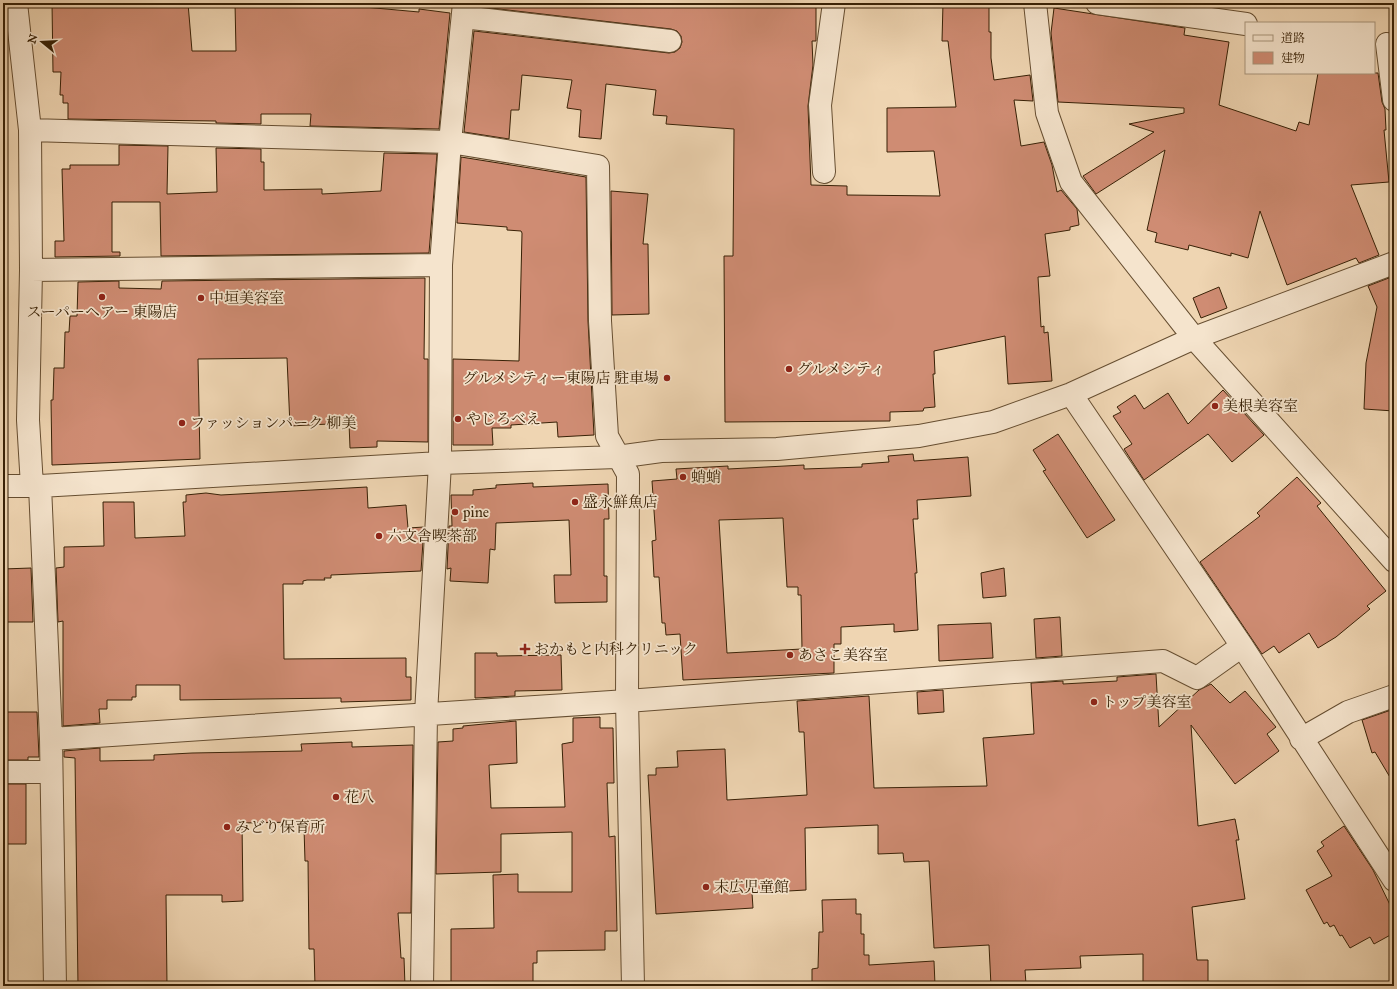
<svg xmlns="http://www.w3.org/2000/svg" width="1397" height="989" font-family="'IM FELL Great Primer','Noto Serif JP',serif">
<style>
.green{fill:#bebc89;stroke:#7b6e48}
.building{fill:#cf8c73;stroke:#382106;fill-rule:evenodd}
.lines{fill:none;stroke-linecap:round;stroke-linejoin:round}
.minor-casing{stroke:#664e31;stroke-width:24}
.minor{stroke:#f5e4cd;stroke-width:22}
.poi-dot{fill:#8f2418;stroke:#f5e4cd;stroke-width:1.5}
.labels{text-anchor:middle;stroke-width:3.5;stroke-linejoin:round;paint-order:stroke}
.poi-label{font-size:15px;fill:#382106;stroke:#f5e4cd;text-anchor:start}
</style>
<rect width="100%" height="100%" fill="#efd5b2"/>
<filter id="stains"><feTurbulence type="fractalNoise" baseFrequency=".005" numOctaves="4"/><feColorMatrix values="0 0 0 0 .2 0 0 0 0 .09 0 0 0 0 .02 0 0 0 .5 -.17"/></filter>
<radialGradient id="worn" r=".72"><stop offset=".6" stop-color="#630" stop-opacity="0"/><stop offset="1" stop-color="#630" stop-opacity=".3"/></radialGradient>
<!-- green -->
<path class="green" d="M3,131L7,132V449L3,453Z"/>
<!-- building -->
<path class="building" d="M52,3H188L192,51H236L235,3H342V5L419,12V9L450,13L439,129L310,126L311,114H261V124L216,123V121L68,119V103H63V95H60L61,72H53Z
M482,3H816V41H812L813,65L808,106L811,185L847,186V195L940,196L934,151L887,152V108L956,107L948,41H942L943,3H989V32H991V58L994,80L1030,75L1033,101L1014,100L1021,146L1044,142L1052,165L1057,192L1061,190L1077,209L1079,225L1070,227V230L1045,234L1050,276L1038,277L1041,327L1044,326V333L1048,332L1052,381L1008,384L1005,336L934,351L935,374H933L935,407L924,408L923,411L890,412V421L725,422L724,256H733L734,129L666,124L667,116L653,115L656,90L606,84L601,139L579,137L581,110L567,108L572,80L522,75L519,110H511L509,139L464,132L474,31L669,53L675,52L680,48L682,42L681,36L677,31L671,29L482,7Z
M1054,8L1185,28L1184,35L1229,42L1219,105L1296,131L1299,122L1309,125L1318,73H1378L1382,102L1385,109L1386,130H1384L1389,182L1351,185L1379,255L1359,263L1356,258L1287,285L1260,211L1248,258L1231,253V256L1189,245L1188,250L1155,242L1157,233L1147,230L1165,150L1096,194L1083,176L1154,132L1129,124L1184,113V108L1058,102L1051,33Z
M119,145L168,146L167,194L217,192L216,148L261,149V162H264V190L322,189V194L381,191L384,153L437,154L429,253L161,256L160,202H112V252H120V256L55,257V241H64L62,169H70V165H119Z
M461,157L586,177L588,321L594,435L558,437L557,422L511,425V428H492L493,445H453V359L519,361L522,233L521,231L507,230V227L457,223Z
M611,191L648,194L643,244H648L649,314L612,315Z
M1394,276V411L1364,409L1366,363L1377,307L1368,286Z
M425,278L424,359H428V442L377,441V447L350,448L349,423L290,426L287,358L198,359L200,459L52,465L51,400H53L54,368H64L65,332H69L70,316H77L78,282L119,281V288L161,289L162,281Z
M1219,287L1227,308L1201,318L1193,298Z
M1223,390L1264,435L1232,462L1208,434L1144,480L1124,449L1132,444L1113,416L1121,412L1117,407L1135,395L1144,409L1168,393L1188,424Z
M1058,434L1115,520L1087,538L1043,471L1046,470L1033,450Z
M913,454L914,461L968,457L971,496L917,500L918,519H913L917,573H915L918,630L894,632V624L841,627V644H834V673L683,680L680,634L666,635L665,623H662L659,577H654L652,541L656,540L652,481L677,479L676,469L728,466V469L804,465V469L862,467V464L889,462L888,456ZM783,518L787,587H798V595H801L802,649L727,653L719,520Z
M1297,477L1321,503L1317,506L1386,591L1367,606L1370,609L1336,637L1318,648L1309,633L1279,653L1274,646L1262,654L1200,562L1260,516L1257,513Z
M533,483V487L608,484L609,519H604V576H607V602L555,603L554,575H571L569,520L496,523L495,550L490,549L488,583L450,581L451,568L447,569L449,526H452L451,495H473V490L496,488V485Z
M367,487L368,508L406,505L408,528L424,527L421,571L331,575V578H324L325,580H307L303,581V584H283L284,659L406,658V677H411V700L341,702V698L180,700V685H136V697H132V700H107V709H99L100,723L63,726V621L58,622L56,568L64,567V547L104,546L103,502H134L135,538L185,536L183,502H186V495L206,493L221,495Z
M31,568L33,622H3V569Z
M1004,568L1006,596L983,598L981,573Z
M1060,617L1062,656L1036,658L1034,619Z
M991,623L993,658L939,661L938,625Z
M475,653H497V656L561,655L562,690L515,691V696L475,698Z
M1156,674L1159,727L1199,690L1211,684L1230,703L1245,691L1276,727L1267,734L1279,751L1235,784L1191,725L1198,826L1235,819L1239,840H1236L1245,899L1192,907L1197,960H1208V986H1143V954L1080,956L1081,968L1025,970L1026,984L991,986L989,945L934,948L929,861L904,862L903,853L878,854V825L805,828L806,890L752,893L753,908L656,914L648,775H656V768L678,767L677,751L725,749L727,800L807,795L804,732H799L797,701L869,696L874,788L987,786L983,738L1034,734L1031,683L1063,681V684L1117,681V677Z
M943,690L944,712L918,714L917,692Z
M1394,709V784L1375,752L1372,753L1362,720Z
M3,712H37L39,757H28V760H3Z
M600,717V728H613L614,783H607L609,837L615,836L617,931H605V950L537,951V963H533V986H451V929L494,928L493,875L518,874V892H572V832L501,834V872L436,874L438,742L453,741V729L463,728V726L516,721L517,763L489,765L491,808L565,807L562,744L573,742V718Z
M352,742V747L413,745L411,913H398L401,958H404L405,986H315L314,949H309L308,861H305L304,828L301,829V822L242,823L243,901L222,902V895H166L167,986H78L75,758L64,757V751L100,748V761L154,760V755L192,753L302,751L301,744Z
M3,784H26V844H3Z
M1344,826L1373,870L1394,913V933L1374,944L1370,937L1350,948L1342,935L1340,936L1334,925L1330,927L1327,922L1324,924L1306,890L1332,876L1317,851L1324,846L1321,842Z
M856,899V914H861V934H864V955H869V965L934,961L935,985L812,986V969L818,968L819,932H823L822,900Z"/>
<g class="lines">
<defs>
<path id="minor" d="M16,3L30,130L31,270L28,420L32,486
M1035,3L1047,113L1071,182L1194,338L1394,561
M1097,3L1246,24
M463,17L670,41
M1387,44L1394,100
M30,130L450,142L598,166L600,321L607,436L628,474L627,701L633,986
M824,172L820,105L834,3
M31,270L441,265
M1071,394L1242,646L1394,880
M3,486H40L440,463L617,457L661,451L777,449L919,436L993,422L1071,394L1194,338L1394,263
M40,486L51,739L55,986
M51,739L627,701L1163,661L1197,678L1242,646
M1301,739L1348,712L1394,696
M3,772H50
M422,986L426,714L440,463L441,265L450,142L464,3"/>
</defs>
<!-- minor casing -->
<use href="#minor" class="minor-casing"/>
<!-- minor -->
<use href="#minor" class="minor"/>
</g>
<!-- markers -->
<g class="poi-dot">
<circle cx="102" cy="297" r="4"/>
<circle cx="201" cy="298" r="4"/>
<circle cx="789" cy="369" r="4"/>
<circle cx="667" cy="378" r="4"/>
<circle cx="1215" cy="406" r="4"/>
<circle cx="458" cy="419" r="4"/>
<circle cx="182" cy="423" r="4"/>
<circle cx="683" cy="477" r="4"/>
<circle cx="575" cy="502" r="4"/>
<circle cx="455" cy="512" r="4"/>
<circle cx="379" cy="536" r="4"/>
<path d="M523 643h4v4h4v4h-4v4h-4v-4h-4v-4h4z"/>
<circle cx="790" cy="655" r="4"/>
<circle cx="1094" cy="702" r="4"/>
<circle cx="336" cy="797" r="4"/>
<circle cx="227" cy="827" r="4"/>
<circle cx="706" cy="887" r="4"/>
</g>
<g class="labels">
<!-- poi labels -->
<g class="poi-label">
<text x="209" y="303">中垣美容室</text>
<text x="102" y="317" text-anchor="middle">スーパーヘアー 東陽店</text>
<text x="797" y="374">グルメシティ</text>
<text x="659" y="383" text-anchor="end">グルメシティー東陽店 駐車場</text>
<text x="1223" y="411">美根美容室</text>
<text x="466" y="424">やじろべえ</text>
<text x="190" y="428">ファッションパーク 柳美</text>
<text x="691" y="482">蛸蛸</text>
<text x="583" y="507">盛永鮮魚店</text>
<text x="463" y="517">pine</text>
<text x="387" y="541">六文舎喫茶部</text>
<text x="534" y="654">おかもと内科クリニック</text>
<text x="798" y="660">あさこ美容室</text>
<text x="1102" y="707">トップ美容室</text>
<text x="344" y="802">花八</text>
<text x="235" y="832">みどり保育所</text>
<text x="714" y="892">末広児童館</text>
</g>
</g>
<!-- margin -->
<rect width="1397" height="989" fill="none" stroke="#efd5b2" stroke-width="16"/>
<rect x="4" y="4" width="1389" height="981" fill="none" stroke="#382106" stroke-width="2"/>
<rect x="8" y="8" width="1381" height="973" fill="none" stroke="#382106"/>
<!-- legend -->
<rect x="1245" y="22" width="130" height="52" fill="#f5e4cd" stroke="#a9967d"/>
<rect x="1253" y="35" width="20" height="6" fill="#f5e4cd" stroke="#a9967d"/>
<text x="1281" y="42" font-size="12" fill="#382106">道路</text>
<rect x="1253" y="52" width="20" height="12" fill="#cf8c73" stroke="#a9967d"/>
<text x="1281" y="62" font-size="12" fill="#382106">建物</text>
<!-- north arrow -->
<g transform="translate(42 42) rotate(288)" stroke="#f5e4cd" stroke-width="3" paint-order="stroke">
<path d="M0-3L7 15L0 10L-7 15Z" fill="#382106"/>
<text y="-6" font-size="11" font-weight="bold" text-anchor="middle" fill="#382106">N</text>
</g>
<rect width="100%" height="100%" filter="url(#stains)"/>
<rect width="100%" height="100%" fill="url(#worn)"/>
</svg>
